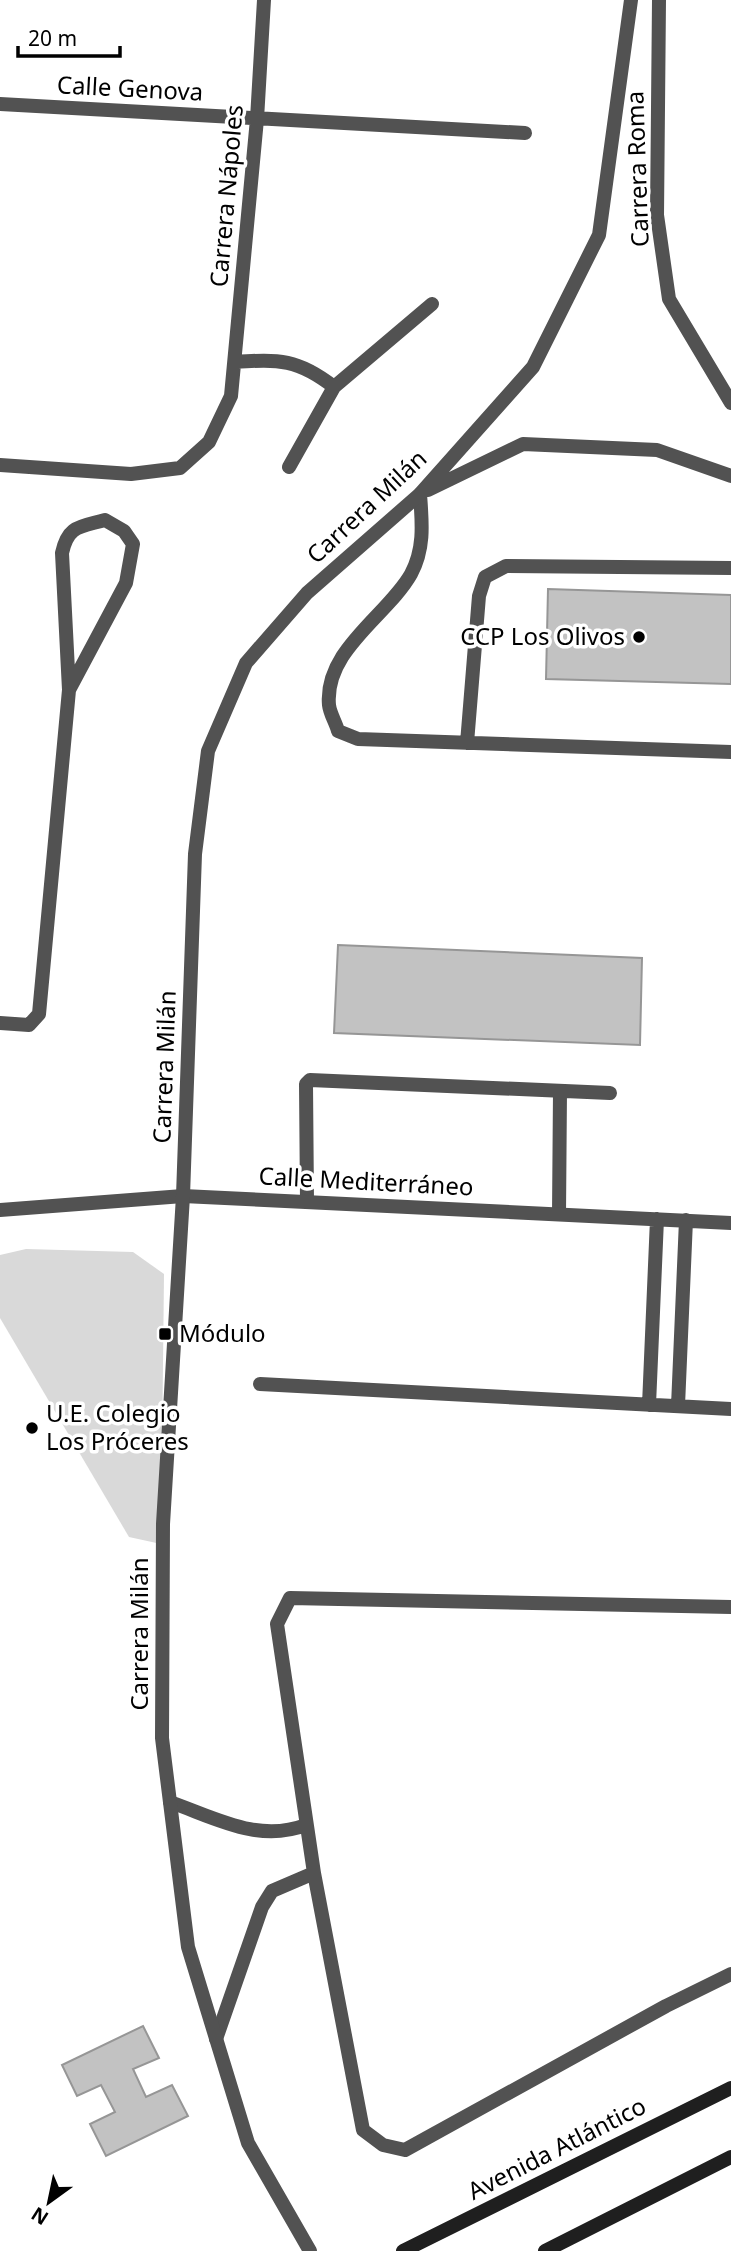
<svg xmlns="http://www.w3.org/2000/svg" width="731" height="2251" font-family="'Noto Sans',sans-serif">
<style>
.green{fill:#d9d9d9}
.building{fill:#c2c2c2;stroke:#969696;stroke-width:2}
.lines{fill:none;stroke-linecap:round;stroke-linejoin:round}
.service{stroke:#525252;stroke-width:14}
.minor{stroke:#525252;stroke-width:14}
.tertiary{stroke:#525252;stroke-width:14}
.secondary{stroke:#1f1f1f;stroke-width:14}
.poi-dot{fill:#000;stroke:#fff;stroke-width:2.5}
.labels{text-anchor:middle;stroke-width:7;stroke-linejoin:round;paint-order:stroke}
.street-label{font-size:24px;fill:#000;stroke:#fff}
.poi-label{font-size:24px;fill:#000;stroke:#fff;text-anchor:start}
</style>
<rect width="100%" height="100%" fill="#fff"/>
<!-- green -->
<path class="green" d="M26,1249L133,1252L164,1274L161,1544L129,1537L0,1318V1255Z"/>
<!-- building -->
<path class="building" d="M548,589L731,595V684L546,679Z
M338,945L642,958L640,1045L334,1033Z
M143,2026L159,2058L133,2069L146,2097L172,2085L188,2116L106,2156L90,2124L115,2112L101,2085L77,2096L62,2065Z"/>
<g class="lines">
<!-- service -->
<path class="service" d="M420,494C422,522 425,548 411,574C388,615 324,650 329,705C330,714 336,723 338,731L358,739L731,752
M467,743L479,596L485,577L506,566L731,568
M307,1202L306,1084L310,1080L610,1093
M559,1214L560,1091
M731,1607L290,1598L277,1624L314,1873L363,2130L383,2145L405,2150L666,2006L731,1974
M170,1802C216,1818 258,1843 306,1825
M216,2039L262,1907L272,1891L314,1873"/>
<!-- minor -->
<path class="minor" d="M0,104L525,133
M235,362C279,359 298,359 334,387
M0,465L131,474L180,468L209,442L231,396L257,119L264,0
M289,467L334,387L432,304
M0,1023L29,1025L39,1014L69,690L62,553C68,525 80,527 105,520L124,531L133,544L126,583L69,690
M0,1210L183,1196L731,1223
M260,1384L731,1409
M649,1405L657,1219
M678,1406L686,1220"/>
<!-- tertiary -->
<path class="tertiary" d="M659,0L657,215L669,299L731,403
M428,490L523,444L657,450L731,476
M310,2251L248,2143L188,1947L162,1738L163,1524L183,1196L195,854L208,751L246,663L307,593L420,494L533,367L599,235L631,0"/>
<!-- secondary -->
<path class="secondary" d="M403,2251L731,2088
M545,2251L731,2157"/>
</g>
<!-- markers -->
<g class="poi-dot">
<circle cx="639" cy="637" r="7"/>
<rect x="158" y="1327" width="14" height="14" rx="3.5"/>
<circle cx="32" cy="1428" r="7"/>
</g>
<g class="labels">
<!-- street labels -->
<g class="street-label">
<text transform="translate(130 89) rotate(3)" y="8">Calle Genova</text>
<text transform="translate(638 169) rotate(-92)" y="8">Carrera Roma</text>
<text transform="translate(227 196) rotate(-85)" y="8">Carrera Nápoles</text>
<text transform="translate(367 507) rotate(-43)" y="8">Carrera Milán</text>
<text transform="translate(165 1067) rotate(-88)" y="8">Carrera Milán</text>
<text transform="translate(366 1182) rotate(3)" y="8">Calle Mediterráneo</text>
<text transform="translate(140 1634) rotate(-90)" y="8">Carrera Milán</text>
<text transform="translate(557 2149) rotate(-27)" y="8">Avenida Atlántico</text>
</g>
<!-- poi labels -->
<g class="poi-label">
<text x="625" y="645" text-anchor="end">CCP Los Olivos</text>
<text x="179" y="1342">Módulo</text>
<text x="46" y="1422">U.E. Colegio<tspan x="46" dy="28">Los Próceres</tspan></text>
</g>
</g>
<!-- north arrow -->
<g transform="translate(49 2202) rotate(213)" stroke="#ffffff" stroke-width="5" paint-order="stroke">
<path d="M0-5L12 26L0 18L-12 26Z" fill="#000000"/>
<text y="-10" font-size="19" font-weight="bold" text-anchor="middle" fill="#000000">N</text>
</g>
<!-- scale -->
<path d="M18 46v10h102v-10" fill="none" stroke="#000000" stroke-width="3.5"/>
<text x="28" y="46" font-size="21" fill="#000000" stroke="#ffffff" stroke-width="5" paint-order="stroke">20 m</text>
</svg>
